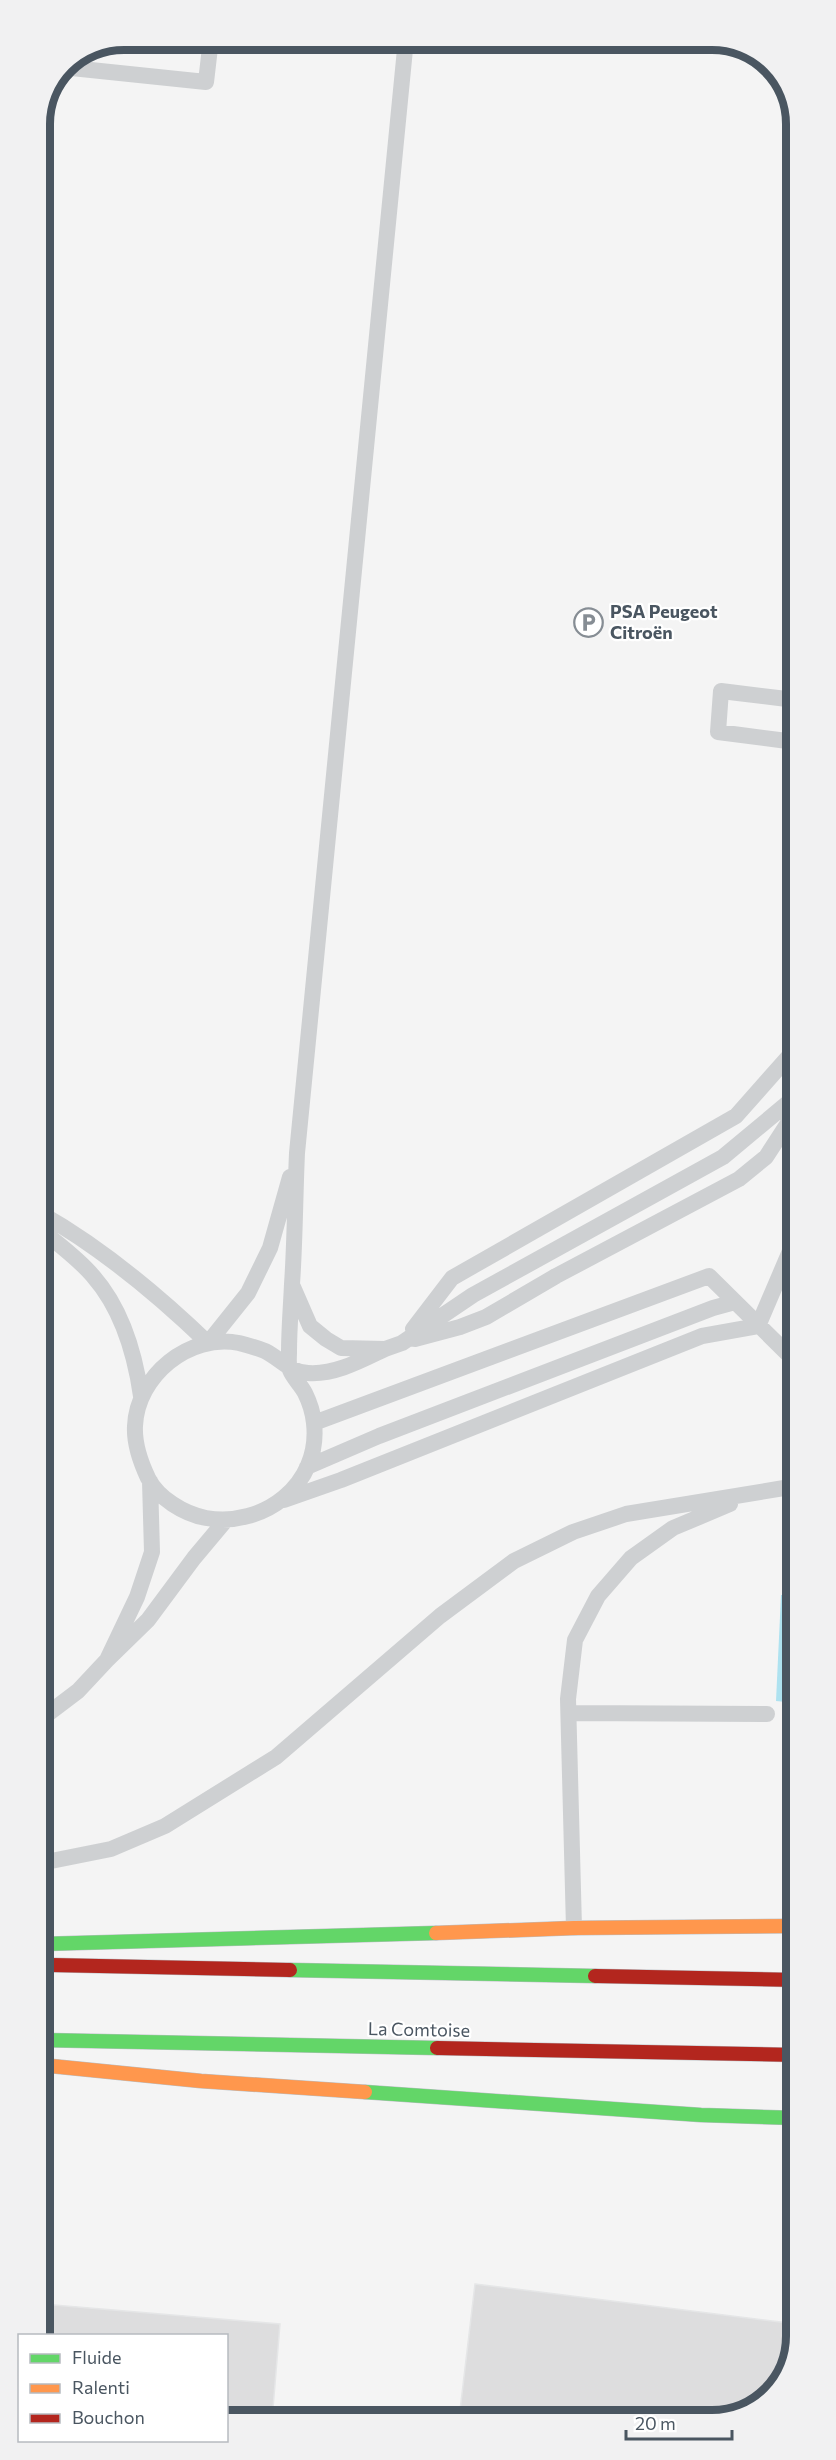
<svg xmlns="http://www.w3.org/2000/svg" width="836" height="2460" font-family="Commissioner,sans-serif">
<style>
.water{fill:#aee2f0}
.building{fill:#ddddde;stroke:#e5e6e7;stroke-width:1.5}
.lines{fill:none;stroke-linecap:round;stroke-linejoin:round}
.fast-casing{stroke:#b9bec3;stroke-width:15}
.slow-casing{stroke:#b9bec3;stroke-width:15}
.jam-casing{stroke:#b9bec3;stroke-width:15}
.lane{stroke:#ced0d2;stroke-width:16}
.fast{stroke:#63d668;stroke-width:14}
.slow{stroke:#ff974d;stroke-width:14}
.jam{stroke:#b3261e;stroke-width:14}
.labels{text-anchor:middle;stroke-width:4.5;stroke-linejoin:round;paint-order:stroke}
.poi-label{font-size:18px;font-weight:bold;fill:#4a5661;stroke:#fff;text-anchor:start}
.street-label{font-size:18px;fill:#4a5661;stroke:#fff}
.rim{fill:none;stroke:#4a5661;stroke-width:8}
</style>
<rect width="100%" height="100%" fill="#f4f4f4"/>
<!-- water -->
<path class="water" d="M781,1595H796V1703L776,1701Z"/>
<!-- building -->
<path class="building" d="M475,2284L797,2324V2337L779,2388L734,2418L459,2419Z
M42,2304L280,2324L272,2420H226V2336H42Z"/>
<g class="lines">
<defs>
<path id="fast" d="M41,1944L436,1933
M290,1970L595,1976
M41,2040L437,2048
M365,2092L701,2115L797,2118"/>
<path id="slow" d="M436,1933L574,1928L796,1926
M41,2065L201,2081L365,2092"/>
<path id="jam" d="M51,1965L290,1970
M595,1976L797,1980
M437,2048L797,2055"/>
</defs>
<!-- fast casing -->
<use href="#fast" class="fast-casing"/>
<!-- slow casing -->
<use href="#slow" class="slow-casing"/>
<!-- jam casing -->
<use href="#jam" class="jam-casing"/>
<!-- lane -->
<path class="lane" d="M62,67L206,82L211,39
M795,700L721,691L718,732L795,742
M40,1213C102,1248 157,1294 208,1343L248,1293L270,1248L290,1177
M40,1229C58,1244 78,1258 93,1276C122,1309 135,1354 141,1396
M293,1287L310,1326L326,1339L341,1348L385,1349L402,1343L473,1295L723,1157L795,1097
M758,1326L796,1237
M413,1329L452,1278L736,1116L790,1055L795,1037
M415,1339L460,1327L486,1317L556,1276L739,1179L766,1157L790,1120L795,1107
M385,1349C362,1360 335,1375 308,1373C289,1372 281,1359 265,1351C257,1348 247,1345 239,1343C189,1333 137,1376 135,1426C134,1444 140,1461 148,1478C158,1498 184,1514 206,1518C263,1528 321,1485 314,1423C313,1414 309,1401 305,1393C301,1385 293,1378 290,1370C288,1365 289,1357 289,1352C289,1329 291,1307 292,1284C295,1241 295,1197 297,1153L406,39
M314,1423L709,1276L796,1362
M307,1467L379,1436L713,1308L735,1302
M150,1481L152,1552L137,1597L107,1660L148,1620L194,1558L225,1521
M284,1500L341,1480L702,1336L758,1326
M569,1713L767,1714
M41,1719L78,1691L107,1660
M41,1863L111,1849L165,1826L276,1757L440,1616L514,1561L573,1532L626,1514L796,1486
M574,1928L568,1699L575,1640L598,1596L631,1558L673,1528L730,1504"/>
<!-- fast -->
<use href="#fast" class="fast"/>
<!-- slow -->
<use href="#slow" class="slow"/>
<!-- jam -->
<use href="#jam" class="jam"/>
</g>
<!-- icons -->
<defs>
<symbol id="parking-ring" viewBox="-11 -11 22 22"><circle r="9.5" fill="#fff" stroke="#868d94" stroke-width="1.5"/><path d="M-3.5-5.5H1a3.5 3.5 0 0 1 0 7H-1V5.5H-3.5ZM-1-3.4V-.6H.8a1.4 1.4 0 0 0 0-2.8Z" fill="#868d94"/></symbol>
</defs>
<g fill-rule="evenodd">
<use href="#parking-ring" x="572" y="606" width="33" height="33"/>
</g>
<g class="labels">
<!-- poi labels -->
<g class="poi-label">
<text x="610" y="618">PSA Peugeot<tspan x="610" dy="21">Citroën</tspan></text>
</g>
<!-- street labels -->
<g class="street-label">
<text transform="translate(419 2030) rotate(1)" y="6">La Comtoise</text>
</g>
</g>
<!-- crop -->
<path d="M0 0H836V2460H0ZM124 50H712A74 74 0 0 1 786 124V2336A74 74 0 0 1 712 2410H124A74 74 0 0 1 50 2336V124A74 74 0 0 1 124 50Z" fill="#f1f1f2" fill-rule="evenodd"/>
<path class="rim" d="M124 50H712A74 74 0 0 1 786 124V2336A74 74 0 0 1 712 2410H124A74 74 0 0 1 50 2336V124A74 74 0 0 1 124 50Z"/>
<!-- legend -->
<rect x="18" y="2334" width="210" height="108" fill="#ffffff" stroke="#b7bbc0" stroke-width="1.5"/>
<rect x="30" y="2354" width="30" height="9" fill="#63d668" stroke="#b7bbc0" stroke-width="1.5"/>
<text x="72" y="2364" font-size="18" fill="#4a5661">Fluide</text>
<rect x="30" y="2384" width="30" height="9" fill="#ff974d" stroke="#b7bbc0" stroke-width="1.5"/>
<text x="72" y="2394" font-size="18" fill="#4a5661">Ralenti</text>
<rect x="30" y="2414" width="30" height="9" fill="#b3261e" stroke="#b7bbc0" stroke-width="1.5"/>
<text x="72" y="2424" font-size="18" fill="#4a5661">Bouchon</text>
<!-- scale -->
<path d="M626 2430v9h106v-9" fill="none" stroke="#4a5661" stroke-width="3"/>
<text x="635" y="2430" font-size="18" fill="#4a5661" stroke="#ffffff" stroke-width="4.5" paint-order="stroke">20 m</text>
</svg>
